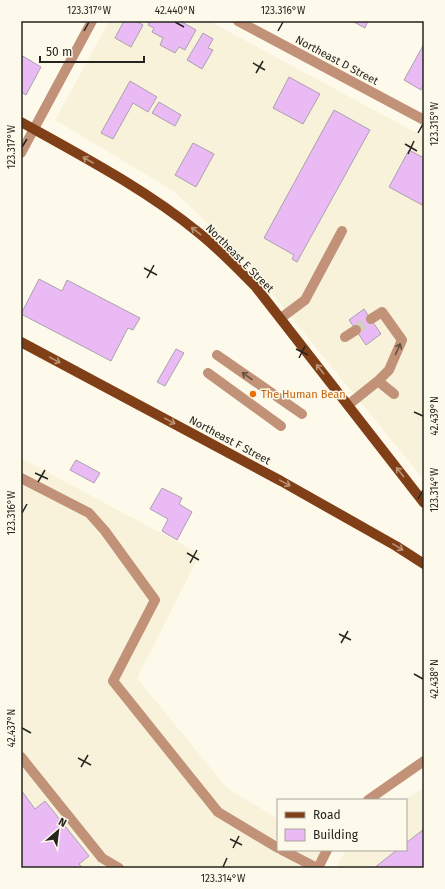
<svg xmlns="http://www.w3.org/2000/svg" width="445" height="889" font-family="'Fira Sans',sans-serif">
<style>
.built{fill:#f8f2db}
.building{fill:#e9baf3;stroke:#aba1ad}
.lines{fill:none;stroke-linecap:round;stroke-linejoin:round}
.minor-tunnel{stroke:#d3cfc2;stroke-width:10;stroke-dasharray:10 5;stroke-linecap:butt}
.minor{stroke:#c19278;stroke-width:10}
.major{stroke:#803f16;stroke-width:10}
.oneway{stroke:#b99376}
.oneway2{stroke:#635042}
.ticks{fill:none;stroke:#25241e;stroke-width:1.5}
.food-dot{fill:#e8710a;stroke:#fefaeb;stroke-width:1.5}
.labels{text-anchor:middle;stroke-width:3;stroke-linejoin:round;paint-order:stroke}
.street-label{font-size:11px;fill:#25241e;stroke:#fefaeb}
.food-label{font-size:11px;fill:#c56008;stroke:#fefaeb;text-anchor:start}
.neatline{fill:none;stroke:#25241e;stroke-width:1.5}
.ticks-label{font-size:10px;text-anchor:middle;fill:#25241e}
</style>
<rect width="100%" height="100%" fill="#fefaeb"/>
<!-- built -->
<path class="built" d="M109,21H209L424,137V480L242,257L175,192L55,120Z
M21,458L200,554L137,678L226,787L278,819V850H323L313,868H21Z
M424,788V868H336L346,850H406V800H404Z"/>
<!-- building -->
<path class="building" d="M124,21H136L143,25L131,47L115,38Z
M150,21H180L196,30L185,50L179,47L175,53L160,45L163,38L152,32L154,28L148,25Z
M352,21H368L365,28Z
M203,33L213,39L208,48L213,50L202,69L187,60Z
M424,44V83L421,90L404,80Z
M21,55L41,67L26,95L21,92Z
M289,77L320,94L303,124L273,108Z
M130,81L157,97L148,112L133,103L113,139L101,133Z
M159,102L181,115L175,126L152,113Z
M334,110L370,130L297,262L292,259L294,255L264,238Z
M193,143L214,154L196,187L175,175Z
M409,150L424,158V206L389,187Z
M39,279L62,291L67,280L140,318L133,330L128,328L111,361L21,314Z
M364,309L381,334L366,345L349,320Z
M176,349L184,353L165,386L157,382Z
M76,460L100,473L94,483L70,470Z
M162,488L182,498L179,504L192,512L177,540L162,531L168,519L150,509Z
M21,790L35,809L45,801L89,856L79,864L83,868H21Z
M424,829V868H374L397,850H406V843Z"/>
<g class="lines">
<!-- minor-tunnel -->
<path class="minor-tunnel" d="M356,330L371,319"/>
<!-- minor -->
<path class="minor" d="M238,21L424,120
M21,153L92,21
M281,318L305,300L342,231
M371,319L382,312L402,340L389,370L378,381
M345,337L356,330
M217,355L302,414
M208,373L281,426
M348,405L378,381L394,394
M21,478L89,513L105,531L155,600L113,681L218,812L278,848
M21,757L102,858L119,868
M368,800L424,761
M282,850L317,868
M318,868L327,850"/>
<!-- major -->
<path class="major" d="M21,122C82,156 145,189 199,233C219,249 237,268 255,286L424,503
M21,342L281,481L396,546L424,564"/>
</g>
<!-- one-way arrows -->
<defs><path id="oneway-shaft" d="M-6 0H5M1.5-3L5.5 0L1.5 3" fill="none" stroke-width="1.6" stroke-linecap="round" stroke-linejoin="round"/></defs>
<g class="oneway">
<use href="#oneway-shaft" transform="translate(88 160) rotate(-150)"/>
<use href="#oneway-shaft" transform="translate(196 231) rotate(-142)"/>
<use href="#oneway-shaft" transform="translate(55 360) rotate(28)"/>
<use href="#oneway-shaft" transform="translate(320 369) rotate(-128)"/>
<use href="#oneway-shaft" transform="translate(170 421) rotate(28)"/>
<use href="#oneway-shaft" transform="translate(400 472) rotate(-128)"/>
<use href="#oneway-shaft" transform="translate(285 483) rotate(29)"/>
<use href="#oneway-shaft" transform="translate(398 547) rotate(32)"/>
</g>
<g class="oneway2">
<use href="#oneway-shaft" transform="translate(398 349) rotate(-66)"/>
<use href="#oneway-shaft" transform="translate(247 376) rotate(-145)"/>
</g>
<!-- ticks -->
<path class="ticks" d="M175,22L184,27M84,31L89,22M278,31L283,22M253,63L265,70M256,73L263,61M418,133L423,124M405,144L417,151M22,147L27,139M408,154L414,141M144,268L157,275M147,278L154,265M296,349L308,355M299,358L305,346M414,412L423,416M35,473L48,479M38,482L45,470M418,499L423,490M22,513L27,504M187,553L199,560M190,563L197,550M339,634L351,640M341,643L348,631M414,674L423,679M22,728L31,733M78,758L91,765M81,767L88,755M230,839L242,845M233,848L239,836M223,867L227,858"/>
<!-- markers -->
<circle class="food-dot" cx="253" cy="394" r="4"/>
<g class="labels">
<!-- street labels -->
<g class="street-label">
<text transform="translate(337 60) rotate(28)" y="4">Northeast D Street</text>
<text transform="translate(240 258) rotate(45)" y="4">Northeast E Street</text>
<text transform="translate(230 440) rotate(28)" y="4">Northeast F Street</text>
</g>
<!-- food labels -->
<g class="food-label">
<text x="261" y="398">The Human Bean</text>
</g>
</g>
<!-- border -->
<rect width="445" height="889" fill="none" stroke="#fefaeb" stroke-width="44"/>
<!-- legend -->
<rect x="277" y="799" width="130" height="52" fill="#fefaeb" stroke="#a7a499"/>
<rect x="285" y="812" width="20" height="6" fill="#803f16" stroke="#a7a499"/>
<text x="313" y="819" font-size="12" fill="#25241e">Road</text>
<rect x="285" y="829" width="20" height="12" fill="#e9baf3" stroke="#a7a499"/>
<text x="313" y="839" font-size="12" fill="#25241e">Building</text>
<!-- north arrow -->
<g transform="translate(58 831) rotate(28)" stroke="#fefaeb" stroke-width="3" paint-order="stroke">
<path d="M0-3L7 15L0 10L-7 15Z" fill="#25241e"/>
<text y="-6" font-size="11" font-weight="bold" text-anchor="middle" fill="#25241e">N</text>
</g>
<!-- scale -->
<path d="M40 56v6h104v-6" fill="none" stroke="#25241e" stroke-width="2"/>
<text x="46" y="56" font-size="12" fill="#25241e" stroke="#fefaeb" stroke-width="3" paint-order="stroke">50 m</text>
<rect x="22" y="22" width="401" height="845" class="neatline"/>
<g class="ticks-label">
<text x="89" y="14">123.317°W</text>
<text x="175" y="14">42.440°N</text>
<text x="283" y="14">123.316°W</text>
<text transform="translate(434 124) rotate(-90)" y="4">123.315°W</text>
<text transform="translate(11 147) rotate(-90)" y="4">123.317°W</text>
<text transform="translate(434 416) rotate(-90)" y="4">42.439°N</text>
<text transform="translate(434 490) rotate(-90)" y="4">123.314°W</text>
<text transform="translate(11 513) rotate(-90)" y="4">123.316°W</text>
<text transform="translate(434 679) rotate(-90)" y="4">42.438°N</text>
<text transform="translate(11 728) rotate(-90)" y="4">42.437°N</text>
<text x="223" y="882">123.314°W</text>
</g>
</svg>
